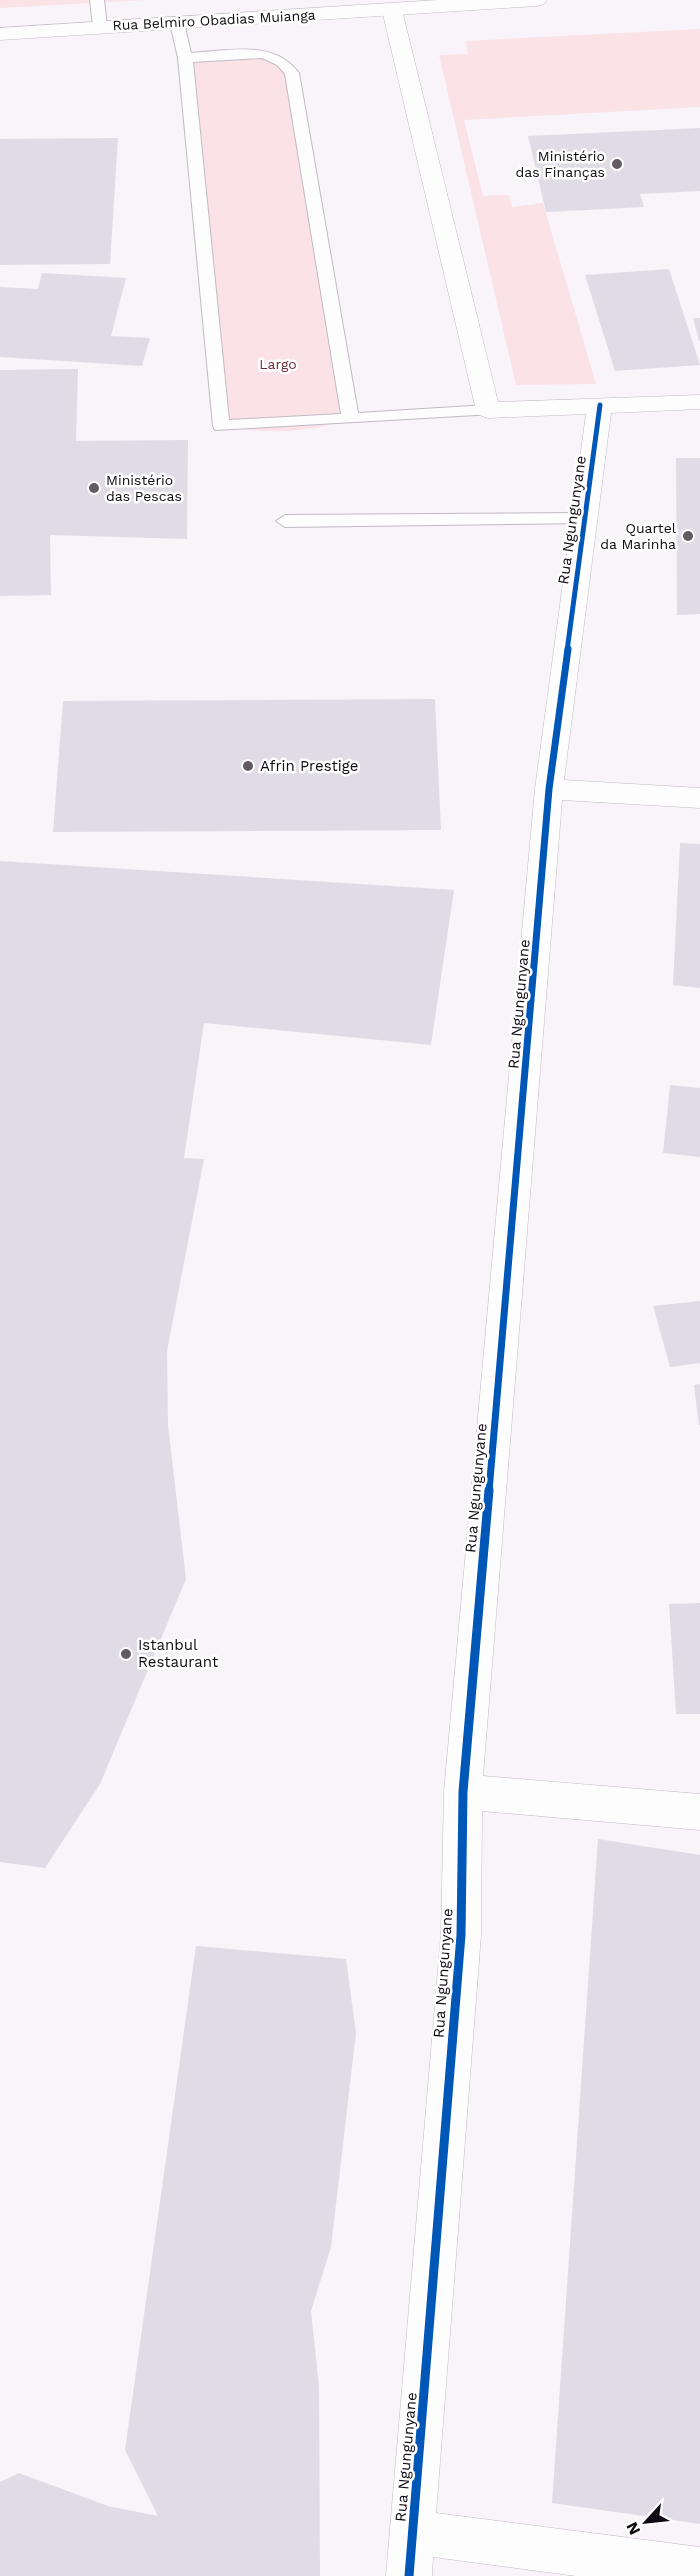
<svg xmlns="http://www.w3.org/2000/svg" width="700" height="2576" font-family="'Work Sans',sans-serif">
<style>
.green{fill:#fbe2e7}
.building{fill:#e0dce6}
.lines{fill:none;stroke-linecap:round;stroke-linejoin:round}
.service-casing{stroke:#c1bac3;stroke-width:2}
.minor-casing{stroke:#c1bac3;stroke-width:1}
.tertiary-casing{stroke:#c1bac3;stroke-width:1}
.service{fill:#fefdfe;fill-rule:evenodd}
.minor{fill:#fefdfe;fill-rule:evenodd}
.tertiary{fill:#fefdfe;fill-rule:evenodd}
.cycleway-far2-casing{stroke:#fff;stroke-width:8}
.cycleway-far1-casing{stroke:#fff;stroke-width:10}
.cycleway-casing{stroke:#fff;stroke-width:13}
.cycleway-far2{stroke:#0057b8;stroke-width:5}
.cycleway-far1{stroke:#0057b8;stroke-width:7}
.cycleway{stroke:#0057b8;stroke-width:9}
.poi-dot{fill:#625b64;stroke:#fff;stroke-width:2}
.labels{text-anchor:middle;stroke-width:5;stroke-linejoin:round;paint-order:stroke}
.far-street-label{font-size:14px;fill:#100913;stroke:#fff}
.far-poi-label{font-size:14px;fill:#100913;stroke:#fff;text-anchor:end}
.far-park-label{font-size:14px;fill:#6d2d36;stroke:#fff}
.street-label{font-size:15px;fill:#100913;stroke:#fff}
.poi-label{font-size:15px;fill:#100913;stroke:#fff;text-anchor:start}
</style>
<rect width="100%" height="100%" fill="#f9f3fa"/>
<!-- green -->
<path class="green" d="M0,0H146L0,8Z
M700,29V107L464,120L483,196L509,195L512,207L543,203L596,384L516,385L439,55L468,54L466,41Z
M264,54L292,73L350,417C311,435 263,433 221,426L185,58Z"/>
<!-- building -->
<path class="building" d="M700,128V191L640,194L644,207L546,212L528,136Z
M118,138L110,264L0,265V139Z
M669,269L700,365L615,371L585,275Z
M42,273L126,278L111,336L150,338L142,366L0,357V287L38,289Z
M693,318H700V340L699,341Z
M78,369L76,441L188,440L187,539L50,535L51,595L0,596V370Z
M676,458H700V614L677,615Z
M435,699L441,830L53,832L63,701Z
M680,843L700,844V988L673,985Z
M0,861L454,890L431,1045L204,1023L184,1158L204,1159L167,1351L168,1425L186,1579L100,1784L45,1868L0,1862Z
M670,1085L700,1088V1157L663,1153Z
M700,1301V1363L670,1367L653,1306Z
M700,1384V1425H699L694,1385Z
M700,1603V1714H676L669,1604Z
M598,1839L700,1855V2524L552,2503Z
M196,1946L346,1959L356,2033L331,2247L311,2311L319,2387L320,2576H0V2482L19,2473L108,2506L158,2516L125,2450Z"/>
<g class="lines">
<defs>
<path id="service" d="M90,0H104L107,27L105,30H95L93,27Z
M177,19L184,23L191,53C228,51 274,39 299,73L358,413L488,405L496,410L494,414L215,430L213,426L178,58L170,23ZM262,58L277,65L285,74L341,414L229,420L193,62Z
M586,513L595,519L592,523L285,527L276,521L285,515Z"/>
<path id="minor" d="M392,4L399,6L402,10L498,402L700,395V409L611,413L564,780L700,788V808L562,800L483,1776L700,1794V1830L482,1811L481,1935L436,2513L700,2547V2576H576L433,2557L432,2576H386L441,1935L444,1792L535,789L586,414L488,418L479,415L476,410L382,10L385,6Z"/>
<path id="tertiary" d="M438,0H547L544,4L537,6L0,40V28Z"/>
</defs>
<!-- service casing -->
<use href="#service" class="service-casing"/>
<!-- minor casing -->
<use href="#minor" class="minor-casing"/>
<!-- tertiary casing -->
<use href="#tertiary" class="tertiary-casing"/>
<!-- service -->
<use href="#service" class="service"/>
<!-- minor -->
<use href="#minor" class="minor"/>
<!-- tertiary -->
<use href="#tertiary" class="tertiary"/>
<defs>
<path id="cycleway-far2" d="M567,651L600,405"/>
<path id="cycleway-far1" d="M489,1491L549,789L568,649"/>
<path id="cycleway" d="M409,2576L461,1935L463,1792L489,1490"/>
</defs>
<!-- cycleway-far2 casing -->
<use href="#cycleway-far2" class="cycleway-far2-casing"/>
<!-- cycleway-far1 casing -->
<use href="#cycleway-far1" class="cycleway-far1-casing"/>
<!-- cycleway casing -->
<use href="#cycleway" class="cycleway-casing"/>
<!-- cycleway-far2 -->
<use href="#cycleway-far2" class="cycleway-far2"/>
<!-- cycleway-far1 -->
<use href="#cycleway-far1" class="cycleway-far1"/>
<!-- cycleway -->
<use href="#cycleway" class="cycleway"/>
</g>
<!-- markers -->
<g class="poi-dot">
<circle cx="617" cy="164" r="6"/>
<circle cx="94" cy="488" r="6"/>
<circle cx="688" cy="536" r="6"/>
<circle cx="248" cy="766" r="6"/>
<circle cx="126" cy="1654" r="6"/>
</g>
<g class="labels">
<!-- far-street labels -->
<g class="far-street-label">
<text transform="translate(214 20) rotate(-3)" y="5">Rua Belmiro Obadias Muianga</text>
</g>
<!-- far-poi labels -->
<g class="far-poi-label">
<text x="605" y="161">Ministério<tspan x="605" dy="16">das Finanças</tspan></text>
<text x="106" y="485" text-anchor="start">Ministério<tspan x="106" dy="16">das Pescas</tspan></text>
<text x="676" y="533">Quartel<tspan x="676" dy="16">da Marinha</tspan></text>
</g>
<!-- far-park labels -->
<g class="far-park-label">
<text x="278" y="369">Largo</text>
</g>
<!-- street labels -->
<g class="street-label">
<text transform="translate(572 520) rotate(-82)" y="5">Rua Ngungunyane</text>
<text transform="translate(519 1004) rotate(-85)" y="5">Rua Ngungunyane</text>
<text transform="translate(476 1488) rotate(-85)" y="5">Rua Ngungunyane</text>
<text transform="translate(443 1973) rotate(-86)" y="5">Rua Ngungunyane</text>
<text transform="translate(406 2457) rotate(-85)" y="5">Rua Ngungunyane</text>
</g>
<!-- poi labels -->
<g class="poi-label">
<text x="260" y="771">Afrin Prestige</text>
<text x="138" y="1650">Istanbul<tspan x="138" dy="17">Restaurant</tspan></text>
</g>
</g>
<!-- north arrow -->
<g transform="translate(646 2522) rotate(243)" stroke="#ffffff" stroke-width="4.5" paint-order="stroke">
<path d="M0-4.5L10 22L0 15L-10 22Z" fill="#100913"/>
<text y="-9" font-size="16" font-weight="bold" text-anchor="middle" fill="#100913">N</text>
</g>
</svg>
